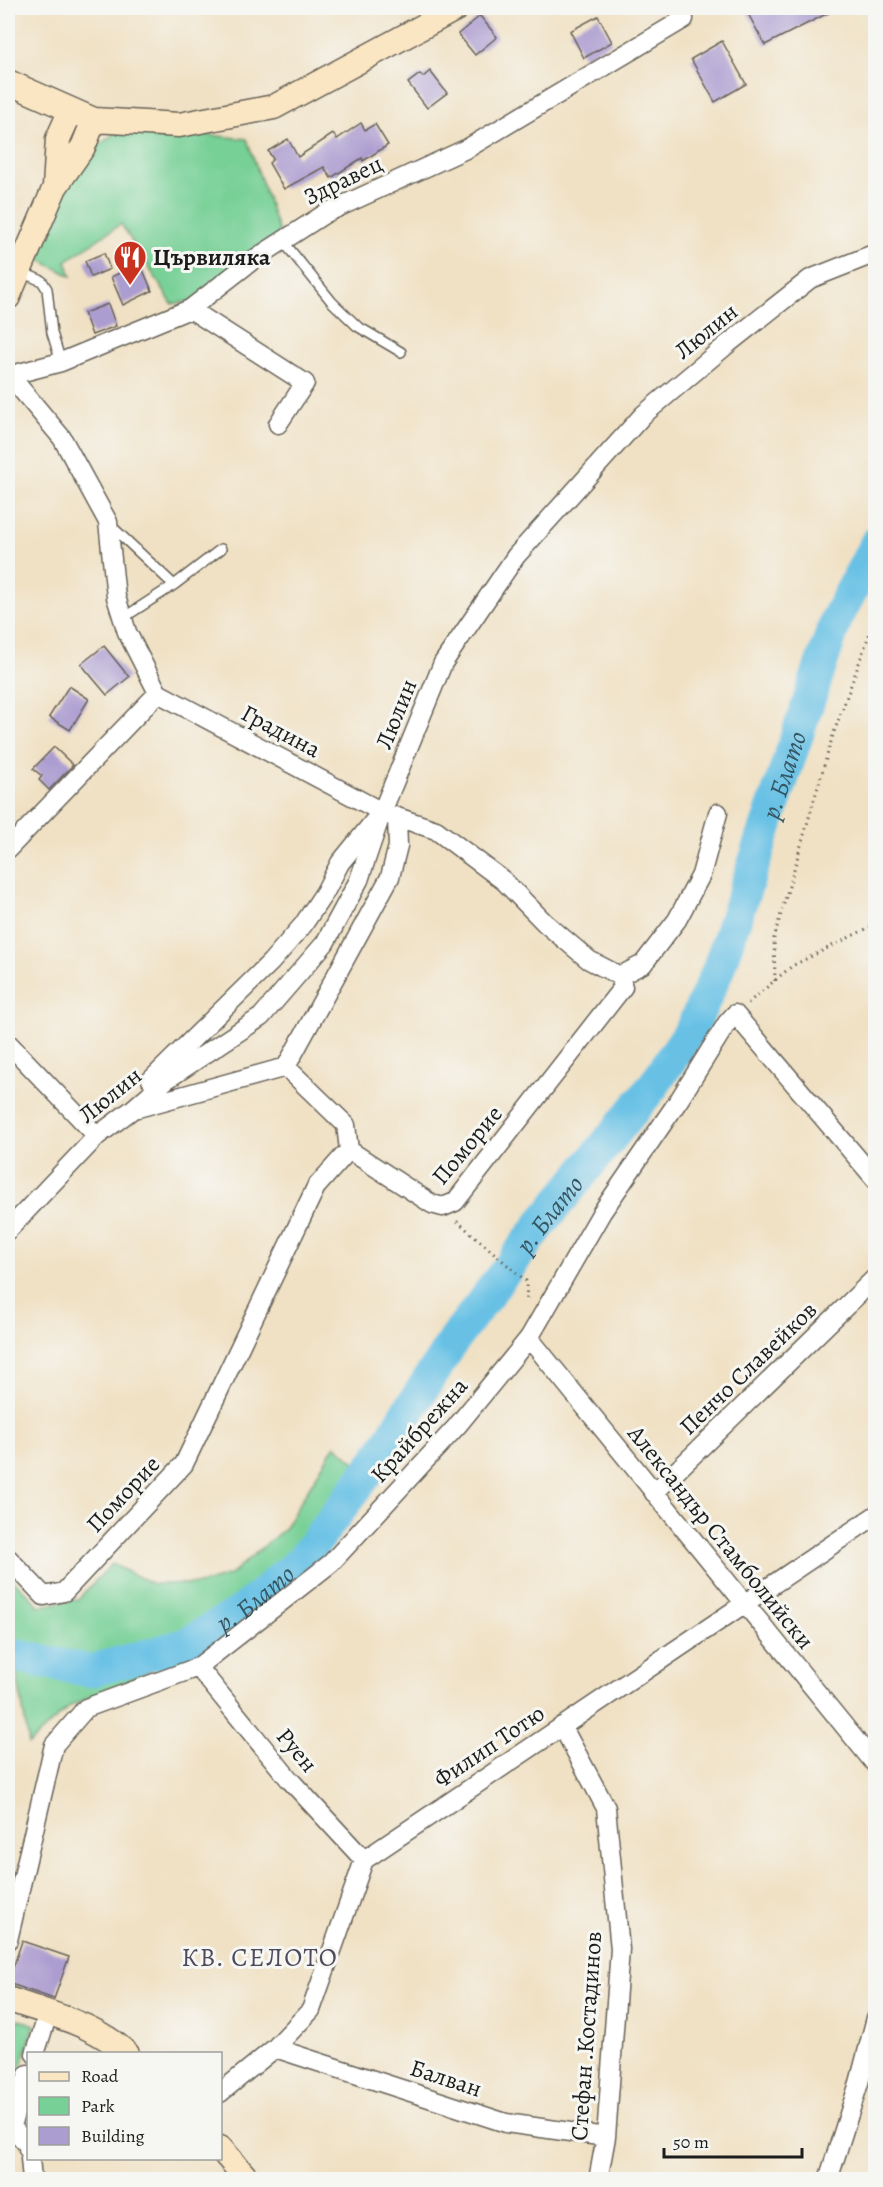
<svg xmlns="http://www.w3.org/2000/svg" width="883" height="2187" font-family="Alegreya,serif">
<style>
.green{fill:#77d096;stroke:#4a7659;stroke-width:1.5}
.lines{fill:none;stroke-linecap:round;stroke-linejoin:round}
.river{stroke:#67c1e5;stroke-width:33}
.building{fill:#ac9dd0}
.lane-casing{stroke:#666157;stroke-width:12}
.street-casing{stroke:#666157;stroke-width:21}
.secondary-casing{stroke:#666157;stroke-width:27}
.path{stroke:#666157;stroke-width:3;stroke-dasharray:1.5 4.5;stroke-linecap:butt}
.lane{stroke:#fff;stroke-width:9}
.street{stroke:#fff;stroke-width:18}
.secondary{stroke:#fbe6c3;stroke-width:24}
.labels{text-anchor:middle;stroke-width:6;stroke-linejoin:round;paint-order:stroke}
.street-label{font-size:24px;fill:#1c1c1c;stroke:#f6f6f2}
.poi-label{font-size:24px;font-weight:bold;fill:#1c1c1c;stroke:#f6f6f2;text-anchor:start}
.water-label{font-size:26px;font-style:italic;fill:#365662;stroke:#f6f6f2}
.neighbourhood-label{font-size:26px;letter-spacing:1.5px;fill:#4e495b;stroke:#f6f6f2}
</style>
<rect width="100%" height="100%" fill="#f6f6f2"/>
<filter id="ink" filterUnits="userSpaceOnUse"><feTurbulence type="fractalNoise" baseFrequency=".0167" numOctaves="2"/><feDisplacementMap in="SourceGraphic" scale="12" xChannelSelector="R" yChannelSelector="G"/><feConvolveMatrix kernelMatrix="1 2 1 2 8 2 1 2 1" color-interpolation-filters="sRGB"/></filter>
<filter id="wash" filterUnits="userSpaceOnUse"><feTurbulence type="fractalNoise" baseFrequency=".008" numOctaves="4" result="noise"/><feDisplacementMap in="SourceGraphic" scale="24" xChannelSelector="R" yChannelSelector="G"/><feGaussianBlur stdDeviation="1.35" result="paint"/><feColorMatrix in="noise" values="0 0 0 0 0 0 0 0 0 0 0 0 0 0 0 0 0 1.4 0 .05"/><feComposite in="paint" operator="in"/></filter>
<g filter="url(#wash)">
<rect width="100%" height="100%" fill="#f0e1c4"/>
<!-- green -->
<path class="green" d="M118,131L188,133L247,139L280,235L200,300L172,304L121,224L66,261L71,276L34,257L63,186L91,151Z
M335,1445L379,1483L311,1569L201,1649L70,1706L29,1744L17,1674L8,1638V1575L40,1606L78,1599L112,1564L153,1584H200L230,1575L284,1529Z
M8,2016L35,2025L8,2106Z"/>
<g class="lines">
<!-- river -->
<path class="river" id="s1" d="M8,1659L17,1656L90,1671L184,1645L242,1611L301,1561L375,1463L455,1338L541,1224L653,1086L692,1028L718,970L836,620L876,543"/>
</g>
<g id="blocks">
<!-- building -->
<path class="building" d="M745,8H838L765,45Z
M480,16L497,37L475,55L458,34Z
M598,16L612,42L584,58L570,31Z
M722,41L746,84L715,102L691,59Z
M430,71L447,93L427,108L408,83L420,74L423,77Z
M361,123L365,130L375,124L388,145L363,161L362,158L331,178L324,167L284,189L269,163L273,159L268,151L288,139L298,157L333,134L337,139Z
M104,253L110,269L91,277L85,261Z
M140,263L152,291L123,305L111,277Z
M108,304L116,326L92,335L84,313Z
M104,646L129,677L107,695L81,664Z
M69,686L89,699L70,730L49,717Z
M54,747L73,765L49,790L39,780L42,776L33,769Z
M22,1941L69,1957L54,1999L8,1983Z"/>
</g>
</g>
<g filter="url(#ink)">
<use href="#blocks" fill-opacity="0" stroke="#666157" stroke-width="1.5"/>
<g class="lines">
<defs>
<path id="lane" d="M283,241L332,302L357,326L401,352
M21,272L42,281L47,289L52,333L61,362
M109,524L174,585L221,549
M123,618L174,585"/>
<path id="street" d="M190,309L305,383L278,424
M8,376L61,362L190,309L253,260L326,213L468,148L684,19L679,8
M11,377L62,438L108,522L116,597L127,632L158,693
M8,849L158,693
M620,976L643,964L677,920L701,875L718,813
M8,1043L97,1136
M286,1067L346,1125L349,1150
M151,1080L271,962L303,925L325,892L340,863L375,820
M138,1108L286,1067L390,877L398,846L397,817
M8,1230L97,1136L133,1109L166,1080L261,1017L325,943L359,880L382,812L443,663L516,556L643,415L729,343L810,279L876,253
M529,1338L876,1765
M654,1493L876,1277
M8,1558L44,1596L64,1592L184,1464L316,1187L349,1150L432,1204L443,1207L455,1202L623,987L620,976L589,960L545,923L504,881L436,830L382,812L158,693
M198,1667L289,1779L364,1860
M562,1726L606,1808L620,1949L606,2137L598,2180
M8,1940L54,1745L86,1708L198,1667L331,1563L457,1426L529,1338L602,1212L679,1100L727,1023L735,1014L876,1180
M275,2048L506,2123L606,2137
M35,2054L48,2014
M220,2093L275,2048L311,2010L364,1860L876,1515
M8,2125L11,2126L28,2145V2149
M11,2126L28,2074
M30,2158L32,2180
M828,2180L859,2083L876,2018"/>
<path id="secondary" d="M8,82L94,120L179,125L274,107L457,8
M55,187L58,139L71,110
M8,297L55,187L83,147L94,120
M8,1999C48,2014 95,2023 127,2054
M220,2148L248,2180"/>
</defs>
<!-- lane casing -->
<use href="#lane" class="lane-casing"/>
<!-- street casing -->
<use href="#street" class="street-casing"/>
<!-- secondary casing -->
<use href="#secondary" class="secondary-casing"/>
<!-- path -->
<path class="path" d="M775,981L774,938L833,735L876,616
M748,1003L792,966L876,924
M457,1221L526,1281L527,1303"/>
<!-- lane -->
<use href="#lane" class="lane"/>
<!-- street -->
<use href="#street" class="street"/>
<!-- secondary -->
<use href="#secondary" class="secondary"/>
</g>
</g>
<!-- icons -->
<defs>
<symbol id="restaurant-pin" viewBox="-11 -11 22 30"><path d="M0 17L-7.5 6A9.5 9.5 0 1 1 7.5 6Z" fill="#c8321e" stroke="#f6f6f2"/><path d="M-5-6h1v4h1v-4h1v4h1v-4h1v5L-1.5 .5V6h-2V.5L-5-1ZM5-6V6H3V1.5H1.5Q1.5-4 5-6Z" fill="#fff"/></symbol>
</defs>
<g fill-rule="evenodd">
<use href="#restaurant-pin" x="111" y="238" width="38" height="52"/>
</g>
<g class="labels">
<!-- street labels -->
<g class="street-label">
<text transform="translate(343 180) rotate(-26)" y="8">Здравец</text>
<text transform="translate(706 331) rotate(-39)" y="8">Люлин</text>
<text transform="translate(396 714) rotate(-68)" y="8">Люлин</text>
<text transform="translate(281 731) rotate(28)" y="8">Градина</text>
<text transform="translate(110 1095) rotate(-39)" y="8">Люлин</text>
<text transform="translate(467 1145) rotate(-50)" y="8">Поморие</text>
<text transform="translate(748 1368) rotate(-44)" y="8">Пенчо Славейков</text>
<text transform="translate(419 1430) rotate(-48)" y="8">Крайбрежна</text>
<text transform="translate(123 1494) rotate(-47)" y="8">Поморие</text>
<text transform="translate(721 1537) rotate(51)" y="8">Александър Стамболийски</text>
<text transform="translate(489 1746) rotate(-34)" y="8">Филип Тотю</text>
<text transform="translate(297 1750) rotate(50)" y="8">Руен</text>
<text transform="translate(586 2036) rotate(-86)" y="8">Стефан .Костадинов</text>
<text transform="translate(446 2078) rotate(18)" y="8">Балван</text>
</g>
<!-- poi labels -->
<g class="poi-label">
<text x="153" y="265">Цървиляка</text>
</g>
<!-- water labels -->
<g class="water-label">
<text dy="9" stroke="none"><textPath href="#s1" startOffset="1257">р. Блато</textPath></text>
<text dy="9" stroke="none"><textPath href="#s1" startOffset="753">р. Блато</textPath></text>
<text dy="9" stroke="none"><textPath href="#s1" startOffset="267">р. Блато</textPath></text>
</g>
<!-- neighbourhood labels -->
<g class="neighbourhood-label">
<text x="260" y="1966">КВ. СЕЛОТО</text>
</g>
</g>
<!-- margin -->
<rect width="883" height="2187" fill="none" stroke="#f6f6f2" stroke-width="30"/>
<!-- legend -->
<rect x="27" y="2052" width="195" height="108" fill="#f6f6f2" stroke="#9f9f9c" stroke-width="1.5"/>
<rect x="39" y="2072" width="30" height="9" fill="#fbe6c3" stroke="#9f9f9c" stroke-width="1.5"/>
<text x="81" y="2082" font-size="18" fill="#1c1c1c">Road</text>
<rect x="39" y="2097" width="30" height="18" fill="#77d096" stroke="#9f9f9c" stroke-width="1.5"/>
<text x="81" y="2112" font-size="18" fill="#1c1c1c">Park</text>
<rect x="39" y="2127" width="30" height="18" fill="#ac9dd0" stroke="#9f9f9c" stroke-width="1.5"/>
<text x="81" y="2142" font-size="18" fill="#1c1c1c">Building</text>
<!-- scale -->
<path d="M664 2148v9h138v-9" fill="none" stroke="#1c1c1c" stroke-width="3"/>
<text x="673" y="2148" font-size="18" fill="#1c1c1c" stroke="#f6f6f2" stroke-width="4.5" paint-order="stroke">50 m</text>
</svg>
